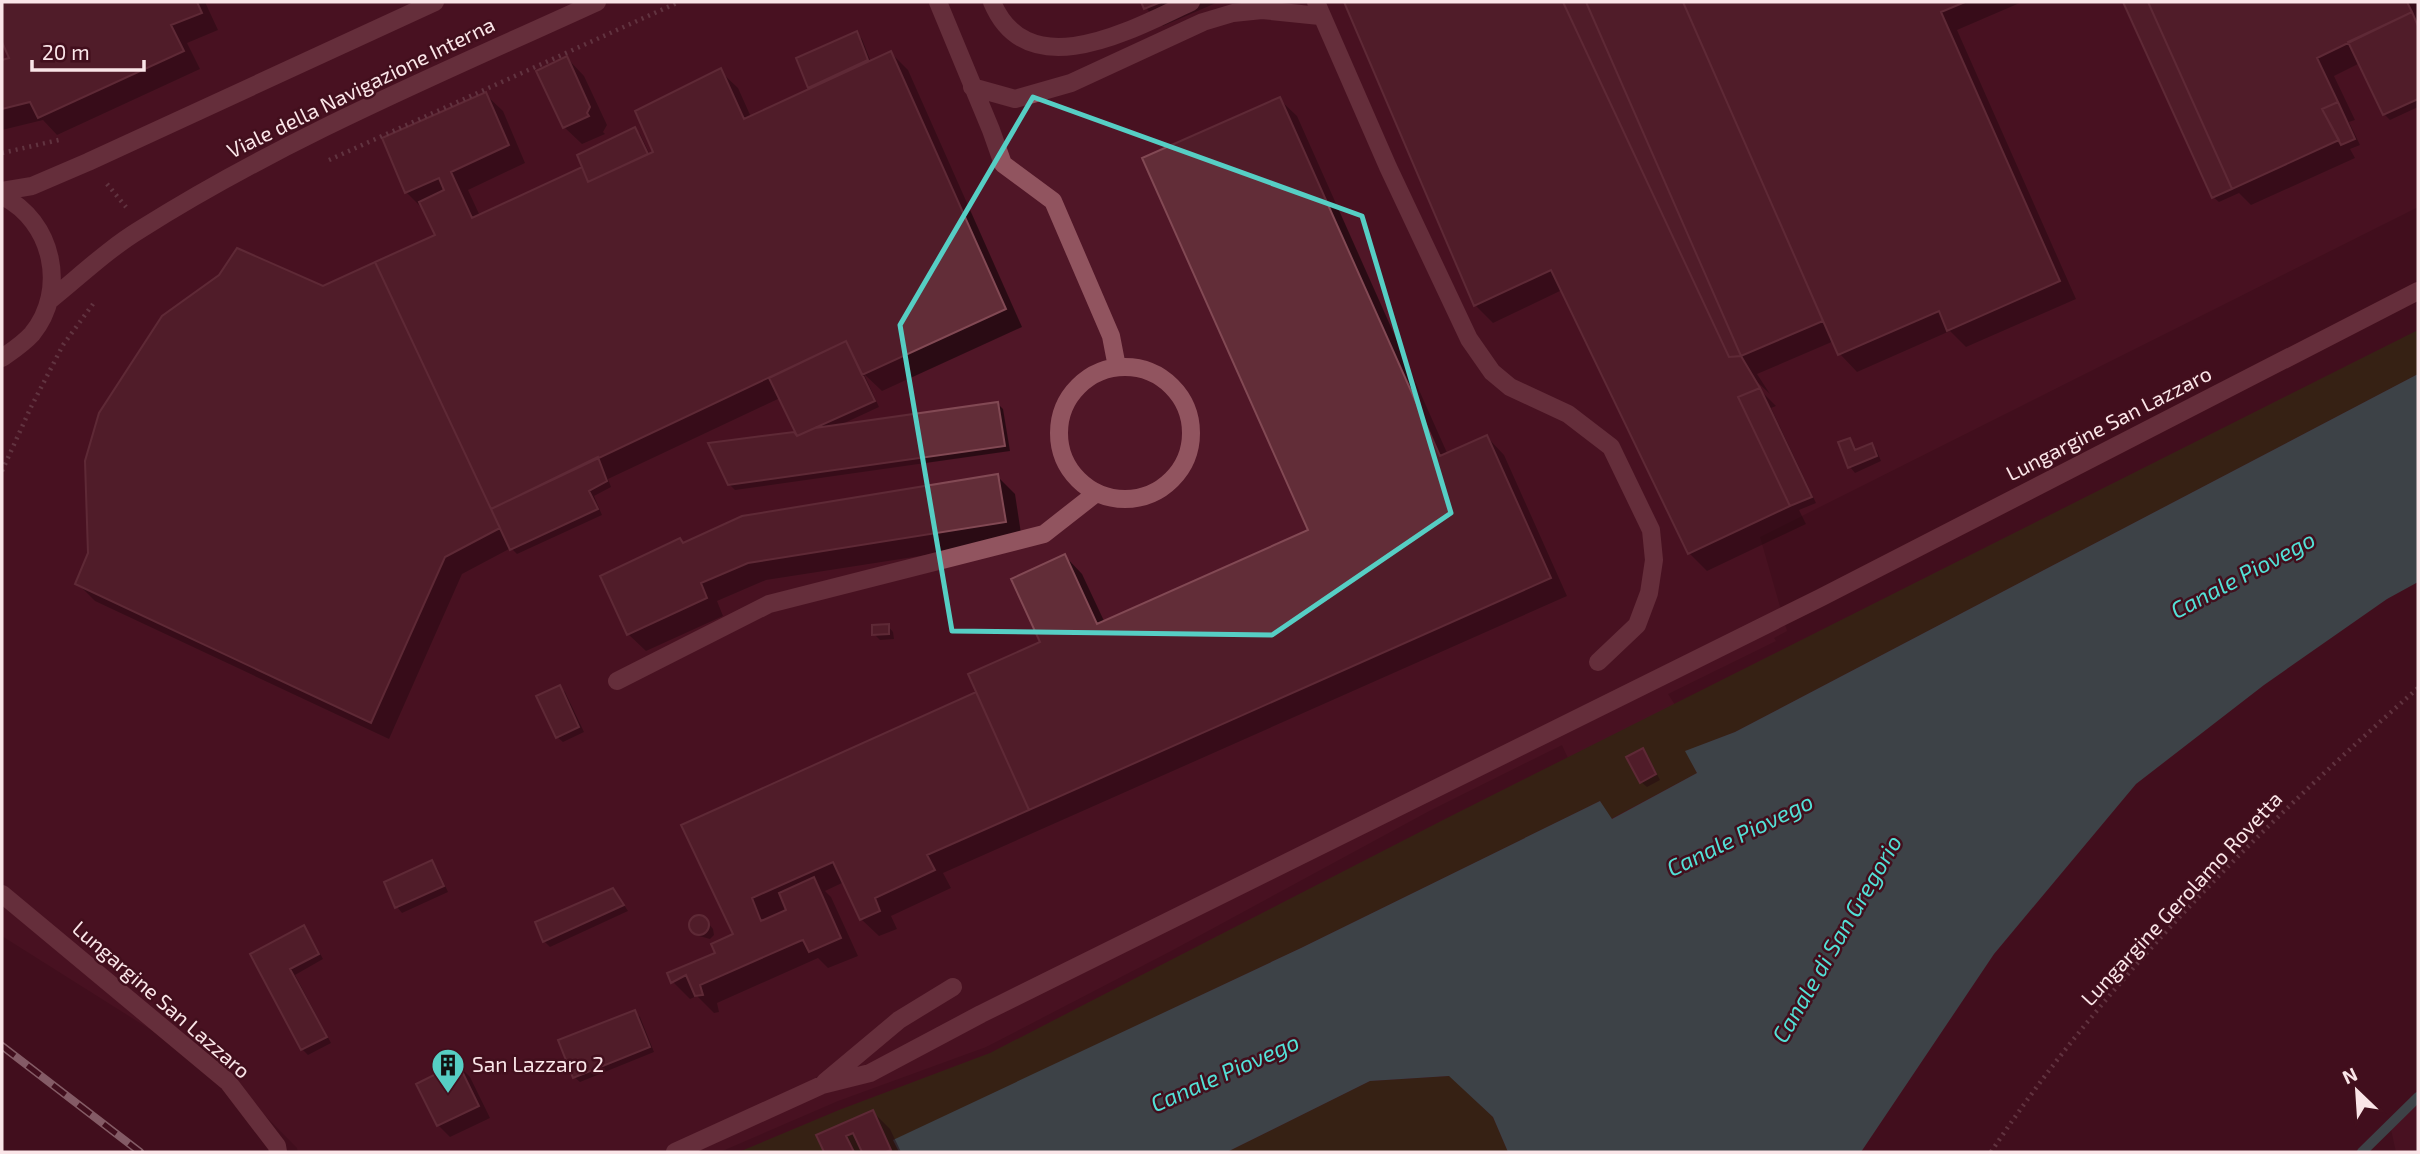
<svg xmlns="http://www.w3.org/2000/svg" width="2420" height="1154" font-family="'Exo 2',sans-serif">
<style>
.built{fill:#501627}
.green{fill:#28390b}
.water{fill:#38817b}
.shadow{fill:#0007}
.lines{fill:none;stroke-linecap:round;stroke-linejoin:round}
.stream{stroke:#38817b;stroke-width:10}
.building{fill:#622d38;stroke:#824954;stroke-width:2}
.path{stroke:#88606a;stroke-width:4.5;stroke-dasharray:2 5;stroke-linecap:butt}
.minor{stroke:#91545f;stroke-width:18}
.rail-casing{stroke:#d4b9be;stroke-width:8}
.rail{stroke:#420f1d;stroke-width:5;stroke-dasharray:16;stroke-linecap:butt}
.marked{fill:none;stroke:#56cec4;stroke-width:5;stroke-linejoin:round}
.labels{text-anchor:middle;stroke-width:5;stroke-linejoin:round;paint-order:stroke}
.street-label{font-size:21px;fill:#fae5e8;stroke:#420f1d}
.poi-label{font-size:21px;fill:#fae5e8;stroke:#420f1d;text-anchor:start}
.water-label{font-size:23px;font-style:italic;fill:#53e0d6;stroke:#420f1d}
</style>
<rect width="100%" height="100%" fill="#420f1d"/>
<!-- built -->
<path class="built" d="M2,2H2418V207L1760,537L1787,631L1774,638L1776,641L1668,694L1719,775L1603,834L1562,745L1431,810L1171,951L986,1047L838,1101L720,1152H298L297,1148L229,1079L2,936Z
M2418,1102V1152H2396L2391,1129Z"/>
<!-- green -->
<path class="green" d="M2418,330V374L1735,732L1686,751L1697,773L1611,819L1600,801L1301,948L894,1140L899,1152H739L839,1110L990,1053L1449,817Z
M1450,1076L1493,1117L1508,1152H1227L1370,1081Z"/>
<!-- water -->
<path class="water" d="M2418,374V582L2387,599L2264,685L2136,784L1994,954L1861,1152H1508L1493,1117L1449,1076L1370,1081L1227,1152H899L893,1140L1301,948L1600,801L1612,819L1697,773L1685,751L1735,732Z"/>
<!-- shadow -->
<path class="shadow" d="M2,2H205L218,30L187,43L200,69L57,135L43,120L2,130V62L12,60L2,38Z
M1143,2H1216V3L1163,26L1146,8Z
M1346,2H2022L1957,30L2076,299L1966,347L1950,331L1857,372L1840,354L1834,341L1757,374L1770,394L1755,380L1753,383L1776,406L1771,408L1816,503L1799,510L1806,524L1707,571L1689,553L1562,290L1493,323L1475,305Z
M2125,2H2416L2418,8V107L2390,120L2384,114L2360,63L2334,76L2355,120L2349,122L2360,145L2350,149L2355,158L2251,205L2239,193L2219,202L2213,197Z
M856,33L862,39L871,62L891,53L908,70L1022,327L882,391L864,374L879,407L838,426L998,404L1003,409L1010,451L735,490L729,484L711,445L797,434L780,398L608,479L611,487L594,496L602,515L517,554L511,548L462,574L389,739L95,601L77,583L323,288L437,235L424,210L406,192L485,94L503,111L525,163L468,190L480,216L581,169L635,129L640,134L650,155L655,153L720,71L738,88L751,117L812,89L810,87Z
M567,58L584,76L607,125L603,132L605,134L582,144L564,127Z
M1279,99L1297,116L1448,455L1487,437L1504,455L1567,596L943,873L951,888L891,916L897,929L879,936L861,919L844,882L825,891L831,897L858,956L828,968L818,958L717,1003L719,1012L714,1013L697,996L690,999L673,982L718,954L736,935L683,825L979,693L1042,643L1065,556L1082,574L1105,623L1310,531Z
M1850,440L1858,451L1872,445L1877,451L1881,461L1855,473L1850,467Z
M997,476L1015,494L1022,540L766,580L717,601L723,616L646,651L628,634L680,540L685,545Z
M888,626L893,632L894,639L880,640L874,634Z
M559,687L565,692L584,732L563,742L557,737Z
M1643,751L1648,756L1660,780L1647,787L1641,782Z
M432,862L437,868L448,892L402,913L397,907L386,883Z
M618,896L628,911L550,947L544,941Z
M704,918L713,929L714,935L710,939L699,936L693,931L694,919Z
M303,927L309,933L323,959L295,975L331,1043L308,1055L302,1049L252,954Z
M635,1012L640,1017L654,1052L580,1082L574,1077Z
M458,1065L470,1077L490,1118L450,1137L438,1125Z
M873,1112L890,1129L901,1152H826L819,1136Z"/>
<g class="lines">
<!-- stream -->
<path class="stream" d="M2362,1152L2418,1097"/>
</g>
<!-- building -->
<path class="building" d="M2,2H197L202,13L171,25L184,51L38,118L30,102L2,109V60L9,58L2,42Z
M1141,2H1161L1144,9Z
M1344,2H1563L1729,357L1741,356L1760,388L1738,397L1790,506L1688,554L1551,270L1474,306Z
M1563,2H1586L1741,356L1729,357Z
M1586,2H1683L1823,321L1741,356Z
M1683,2H1965L1941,12L2060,281L1947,331L1939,311L1838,355Z
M2123,2H2148L2232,189L2212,198Z
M2148,2H2407L2412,12L2317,58L2338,102L2322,109L2339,140L2232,189Z
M2412,12L2418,26V99L2383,115L2348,42Z
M857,31L868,60L808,88L796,58Z
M891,51L1006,309L862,375L846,341L491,509L375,262L435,235L419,202L444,190L439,178L405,193L382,138L486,92L509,145L451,172L472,218L582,167L588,182L653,152L635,111L721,68L744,119Z
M567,56L590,107L587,113L589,116L563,128L536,71Z
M1280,97L1440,456L1487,435L1551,578L1029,810L968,674L1040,642L1011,579L1065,554L1097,624L1308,530L1142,158Z
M2338,102L2355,139L2341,145L2322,109Z
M635,127L648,154L588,182L577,155Z
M237,248L323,286L375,262L500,528L445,557L371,723L75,584L88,553L85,461L99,413L162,316L219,275Z
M846,341L875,401L797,436L769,378Z
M1760,388L1812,497L1790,506L1738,397Z
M998,402L1005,446L728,485L708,443L794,432L797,436L815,428Z
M1850,438L1855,450L1872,443L1877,456L1848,468L1838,442Z
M598,457L607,481L589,491L598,509L510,550L491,509Z
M998,474L1006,522L748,563L701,583L707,598L627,635L600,576L680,538L683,543L742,516Z
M889,624V634L872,635V625Z
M560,685L579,727L556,738L536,696Z
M976,692L1029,810L927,855L935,870L875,898L880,911L860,920L833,862L752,898L761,921L786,910L779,893L814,877L841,938L809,952L803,940L800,941L700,985L703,995L695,996L686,975L671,983L667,973L715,953L711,944L733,934L681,825Z
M1643,748L1656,774L1640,783L1626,757Z
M432,860L444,886L395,908L384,882Z
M613,888L624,905L543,942L535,922Z
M689 925a10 10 0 1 1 20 0a10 10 0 1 1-20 0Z
M304,925L319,954L290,969L327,1037L301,1050L250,954Z
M635,1010L650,1047L573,1078L558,1040Z
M458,1063L479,1106L437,1126L416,1084Z
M873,1110L891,1150L886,1152H862L853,1133L846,1136L854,1152H824L816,1135Z"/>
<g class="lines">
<!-- path -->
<path class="path" d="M2,153L63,139
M329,160L679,2
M107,184L126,207
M2,471L31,407L63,345L93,304
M1991,1152C2105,980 2264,824 2418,688"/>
<!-- minor -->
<path class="minor" d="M938,2L991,130L1003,164L1053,201L1111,336L1117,367
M992,2C1028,88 1133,29 1191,2
M1316,2L1388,167L1469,339L1492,372L1510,387L1568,414L1611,447L1651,530L1654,560L1649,593L1637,625L1598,662
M972,87L1015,99L1071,83L1203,22L1233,13L1262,10L1320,16
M2,191L32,186L88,162L435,2
M2,196C53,221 68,290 32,334C23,344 12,351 2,358
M49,301C79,277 108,249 141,229C285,138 442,73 597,2
M1059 433a66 66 0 1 1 132 0a66 66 0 1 1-132 0Z
M617,681L769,604L1044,534L1095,494
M2,894L228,1082L277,1146L278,1152
M825,1082L899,1020L953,987
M675,1152L822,1085L870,1073L981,1014L1820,598L2418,291"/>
<defs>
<path id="rail" d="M2,1046L140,1152"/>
</defs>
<!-- rail casing -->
<use href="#rail" class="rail-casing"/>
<!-- rail -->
<use href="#rail" class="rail"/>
</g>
<!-- marked area -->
<path d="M0 0H2420V1154H0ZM1033,97L1362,216L1451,513L1272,635L952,631L900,325Z" fill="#420f1d" fill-opacity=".55" fill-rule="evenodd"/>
<path class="marked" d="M1033,97L1362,216L1451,513L1272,635L952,631L900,325Z"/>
<!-- icons -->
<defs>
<symbol id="building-pin" viewBox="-11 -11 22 30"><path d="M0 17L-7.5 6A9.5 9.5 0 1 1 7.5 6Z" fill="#56cec4" stroke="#420f1d"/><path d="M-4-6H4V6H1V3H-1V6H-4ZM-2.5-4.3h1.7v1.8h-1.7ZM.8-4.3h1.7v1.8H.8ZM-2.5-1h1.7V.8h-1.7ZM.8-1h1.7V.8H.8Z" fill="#111"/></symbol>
</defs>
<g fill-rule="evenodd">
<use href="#building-pin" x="429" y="1046" width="38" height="52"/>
</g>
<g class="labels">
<!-- street labels -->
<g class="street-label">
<text transform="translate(361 88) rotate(-26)" y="7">Viale della Navigazione Interna</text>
<text transform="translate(2109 424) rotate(-27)" y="7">Lungargine San Lazzaro</text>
<text transform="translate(2182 899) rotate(-47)" y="7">Lungargine Gerolamo Rovetta</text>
<text transform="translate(161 1000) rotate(41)" y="7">Lungargine San Lazzaro</text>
</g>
<!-- poi labels -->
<g class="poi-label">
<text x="472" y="1072">San Lazzaro 2</text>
</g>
<!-- water labels -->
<g class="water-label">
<text transform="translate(2243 575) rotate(-28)" y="8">Canale Piovego</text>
<text transform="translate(1740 835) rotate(-26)" y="8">Canale Piovego</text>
<text transform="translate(1837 939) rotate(-60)" y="8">Canale di San Gregorio</text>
<text transform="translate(1225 1073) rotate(-24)" y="8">Canale Piovego</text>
</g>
</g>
<!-- border -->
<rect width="2420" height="1154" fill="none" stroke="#fae5e8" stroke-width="7"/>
<!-- north arrow -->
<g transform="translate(2357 1091) rotate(335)" stroke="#420f1d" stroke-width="5" paint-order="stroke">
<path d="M0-5L12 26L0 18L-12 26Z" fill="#fae5e8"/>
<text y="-10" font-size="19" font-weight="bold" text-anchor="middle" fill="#fae5e8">N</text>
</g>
<!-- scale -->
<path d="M32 60v10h112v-10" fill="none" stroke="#fae5e8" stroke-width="3.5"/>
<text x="42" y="60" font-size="21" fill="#fae5e8" stroke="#420f1d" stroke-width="5" paint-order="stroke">20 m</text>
</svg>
